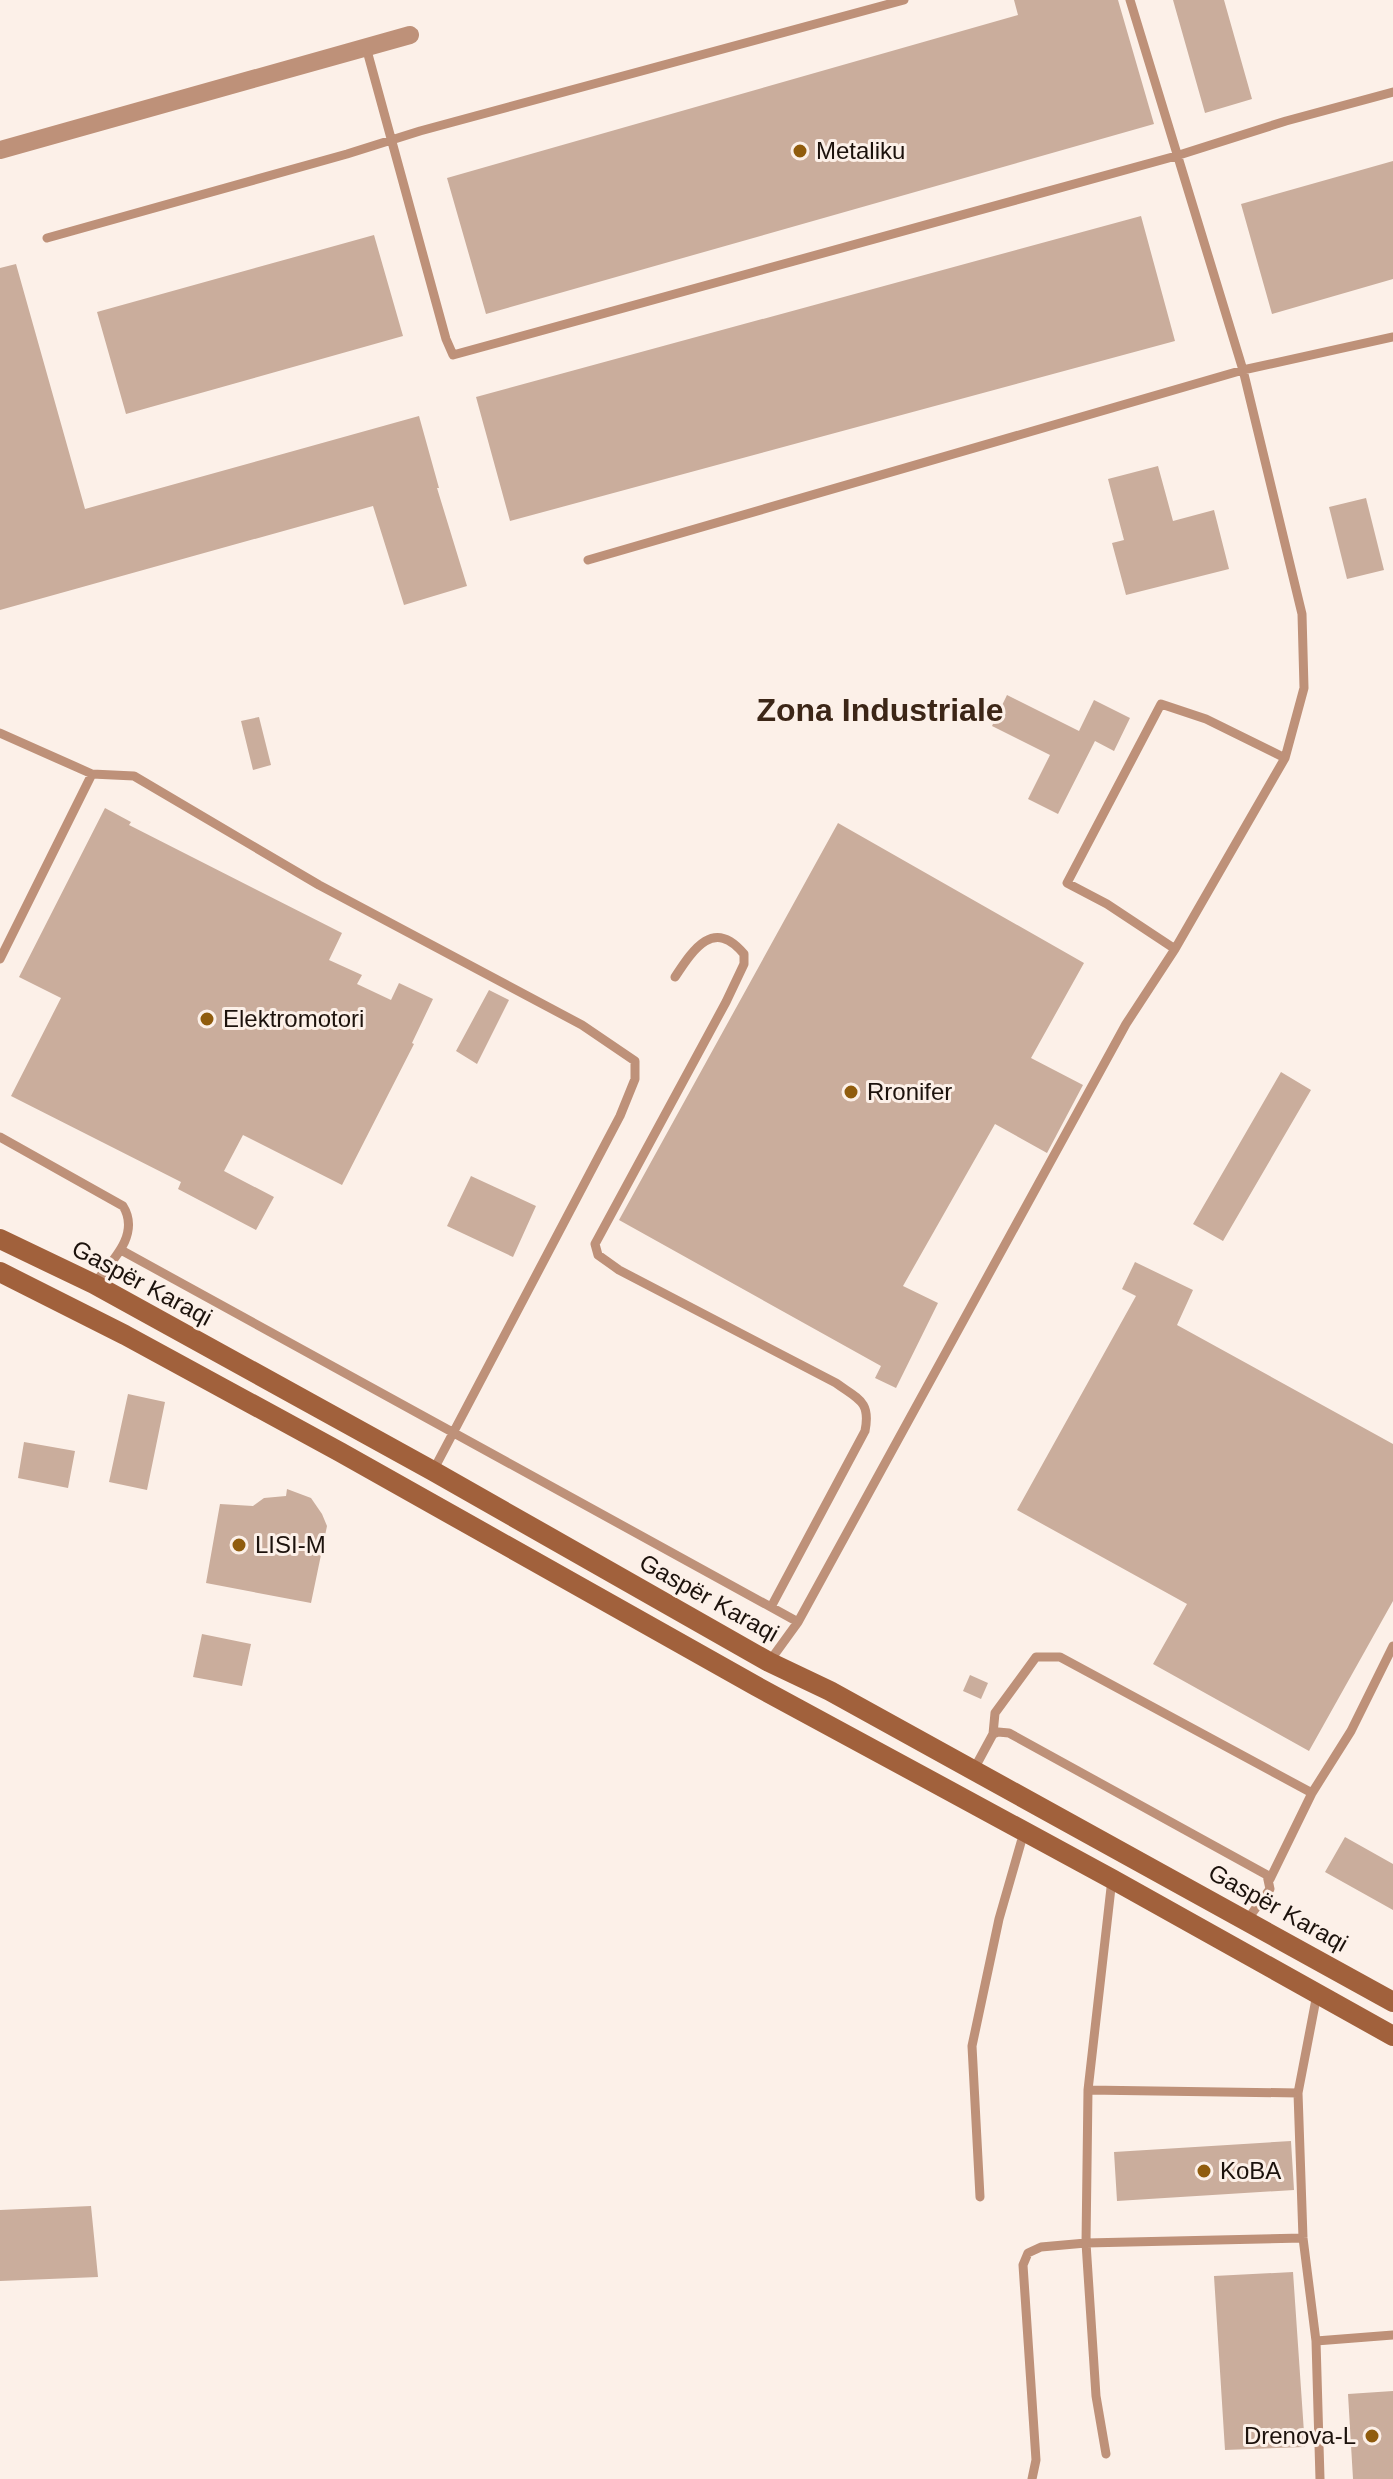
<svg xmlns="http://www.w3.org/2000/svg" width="1393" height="2479" font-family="Arial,sans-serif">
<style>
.building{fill:#caad9c}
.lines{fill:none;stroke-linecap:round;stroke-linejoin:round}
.lane{stroke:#be9179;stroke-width:9}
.street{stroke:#be9179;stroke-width:18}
.secondary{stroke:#a1613c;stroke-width:20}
.poi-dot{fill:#905c0d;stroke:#fcf0e8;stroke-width:3}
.labels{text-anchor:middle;stroke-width:6;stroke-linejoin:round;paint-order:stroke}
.poi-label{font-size:24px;fill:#1c120c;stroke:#fcf0e8;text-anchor:start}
.street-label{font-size:24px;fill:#1c120c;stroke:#fcf0e8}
.district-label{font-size:32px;font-weight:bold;fill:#3c2617;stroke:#fcf0e8}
</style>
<rect width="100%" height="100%" fill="#fcf0e8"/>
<!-- building -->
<path class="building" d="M1014,0H1118L1154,124L486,314L447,178L1018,15Z
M1173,0H1224L1252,99L1205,113Z
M1393,161V279L1272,314L1241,204Z
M1141,216L1175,341L510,521L476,397Z
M374,235L403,336L126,414L97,312Z
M16,264L85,509L419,416L439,488H437L467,586L404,605L373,506L0,610V268Z
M1158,466L1173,521L1214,510L1229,569L1126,595L1112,543L1124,540L1108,479Z
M1366,498L1384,570L1347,579L1329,507Z
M1007,695L1079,731L1094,700L1130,718L1114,751L1095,741L1058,814L1028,799L1050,755L992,726Z
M259,717L271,765L253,770L241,721Z
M105,808L131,822L129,825L342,933L329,960L362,975L357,984L391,1000L399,983L433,999L412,1043L414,1044L342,1185L243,1135L224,1171L274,1197L256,1230L178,1189L181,1182L11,1096L61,998L19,977Z
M838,823L1084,963L1031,1058L1083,1085L1047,1153L995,1124L903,1286L938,1303L896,1388L875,1378L881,1366L619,1220Z
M489,990L509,1000L477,1064L456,1051Z
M1281,1072L1311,1090L1223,1241L1193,1224Z
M471,1176L536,1206L513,1257L447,1226Z
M1135,1262L1193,1290L1177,1325L1393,1444V1601L1309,1751L1153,1664L1187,1604L1017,1510L1136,1296L1122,1289Z
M128,1394L165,1402L147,1490L109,1482Z
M24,1442L75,1451L68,1488L18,1478Z
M287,1489L311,1498L322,1514L327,1526L311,1603L206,1583L220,1504L253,1506L264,1498L286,1496Z
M202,1634L251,1644L242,1686L193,1677Z
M970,1675L988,1683L981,1699L963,1691Z
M1345,1837L1393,1864V1910L1325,1872Z
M1291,2141L1294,2190L1117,2201L1114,2152Z
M91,2206L98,2277L0,2281V2210Z
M1293,2272L1305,2447L1225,2450L1214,2276Z
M1393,2391V2479H1353L1348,2394Z"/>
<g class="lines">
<!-- lane -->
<path class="lane" d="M366,47L446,339L453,355L1176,156L1286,121L1393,92
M47,238L347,154L420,131L904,0
M588,560L1243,370L1393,337
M0,733L92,774L134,776L319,885L582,1025L635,1061V1079L620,1116L433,1471
M1175,949L1107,904L1067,883L1161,704L1206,719L1285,758
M0,959L92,774
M675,977C694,948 714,918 744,954V964L726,1002L595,1244L598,1255L619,1270L836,1383C858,1399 871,1401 865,1431L771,1607
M0,1137L123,1206C141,1235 111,1262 94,1284
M121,1250L798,1622
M769,1662L798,1622L1126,1024L1175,949L1285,758L1304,688L1302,614L1243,370L1130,0
M993,1734L995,1713L1036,1657H1060L1312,1793
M973,1771L993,1734L998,1732L1009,1733L1267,1875L1270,1889L1247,1920
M1270,1879L1312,1793L1351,1731L1393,1646
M1088,2090L1298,2093
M980,2197L972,2046L999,1919L1024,1832
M1316,2341L1303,2238L1298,2093L1317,1994
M1106,2454L1096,2396L1086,2243L1303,2238
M1032,2479L1036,2460L1023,2265L1028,2253L1041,2247L1086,2243L1088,2090L1112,1879
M1320,2479L1316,2341L1393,2335"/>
<!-- street -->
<path class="street" d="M0,150L410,35"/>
<!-- secondary -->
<path class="secondary" d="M0,1239L94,1284L433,1471L769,1662L830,1691L1393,2002
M0,1272L125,1335L340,1452L756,1686L1112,1879L1393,2036"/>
</g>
<!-- markers -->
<g class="poi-dot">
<circle cx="800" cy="151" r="8"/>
<circle cx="207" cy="1019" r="8"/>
<circle cx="851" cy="1092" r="8"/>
<circle cx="239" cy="1545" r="8"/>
<circle cx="1204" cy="2171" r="8"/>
<circle cx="1372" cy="2436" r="8"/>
</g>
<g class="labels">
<!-- poi labels -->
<g class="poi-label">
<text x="816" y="159">Metaliku</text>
<text x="223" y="1027">Elektromotori</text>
<text x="867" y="1100">Rronifer</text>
<text x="255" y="1553">LISI-M</text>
<text x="1220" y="2179">KoBA</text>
<text x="1356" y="2444" text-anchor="end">Drenova-L</text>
</g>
<!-- street labels -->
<g class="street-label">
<text transform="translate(142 1283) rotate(28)" y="8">Gaspër Karaqi</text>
<text transform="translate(709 1598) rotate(29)" y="8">Gaspër Karaqi</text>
<text transform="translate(1278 1908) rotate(29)" y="8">Gaspër Karaqi</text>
</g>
<!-- district labels -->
<g class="district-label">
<text x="880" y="721">Zona Industriale</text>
</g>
</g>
</svg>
